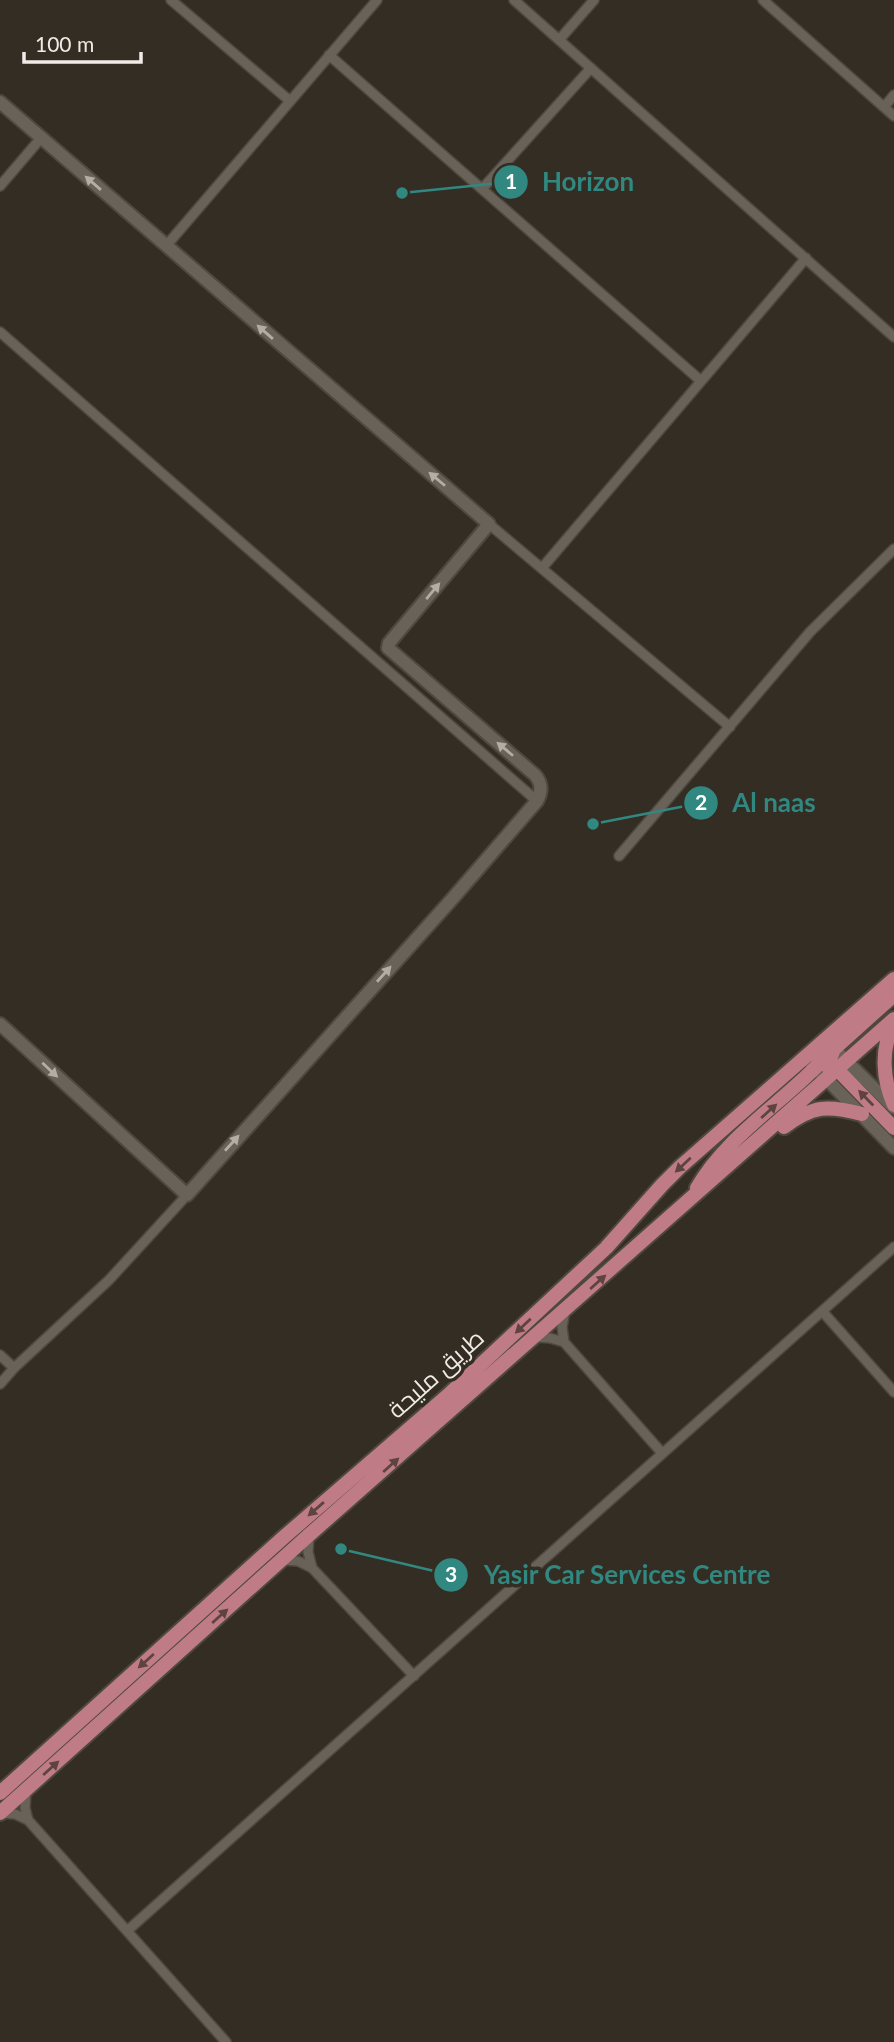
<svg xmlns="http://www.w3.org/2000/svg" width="894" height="2042" font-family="Lato,Cairo,sans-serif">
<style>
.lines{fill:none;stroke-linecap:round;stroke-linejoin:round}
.street-casing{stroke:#4e4841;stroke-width:12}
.secondary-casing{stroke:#4e4841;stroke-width:16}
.primary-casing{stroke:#4e4841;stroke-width:18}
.street{stroke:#696258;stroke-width:9}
.secondary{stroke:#696258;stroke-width:12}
.primary{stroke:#bf7b86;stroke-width:14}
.oneway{fill:#b3ada6}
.oneway2{fill:#5e4441}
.labels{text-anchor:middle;stroke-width:7;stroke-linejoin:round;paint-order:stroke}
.street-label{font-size:24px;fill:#f0ebe6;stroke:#342d24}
.leader{fill:none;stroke:#318880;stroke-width:2.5}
.callout-dot{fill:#318880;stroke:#342d24;stroke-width:2.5}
.mark-label{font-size:21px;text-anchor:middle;font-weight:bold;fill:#fff}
.callout-label{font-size:26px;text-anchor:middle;font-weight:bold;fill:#318880;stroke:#342d24;stroke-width:7;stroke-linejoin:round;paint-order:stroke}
</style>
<rect width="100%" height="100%" fill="#342d24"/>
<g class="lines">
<defs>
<path id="street" d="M171,0L290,101
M514,0L894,337
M763,0L894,116
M559,40L594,0
M329,55L701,381
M884,107L894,95
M0,186L41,138
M482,189L591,68
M166,246L377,0
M0,332L537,801
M489,524L730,727
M542,568L806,258
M619,856L810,632L894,549
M822,1311L894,1392
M536,1337L550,1338L564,1342L662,1453
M564,1342L562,1327L565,1311
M0,1355L14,1368
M0,1384L14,1368L109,1280L187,1195
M309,1536L308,1552L312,1568
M282,1560L298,1561L312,1568L414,1676
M26,1790L25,1808L28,1820
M0,1813L15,1814L28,1820L226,2042
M127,1931L894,1247"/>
<path id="secondary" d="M0,102L489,524L389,643L388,648L535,775C542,783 542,792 537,801L453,898L187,1195L0,1024
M828,1043L894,1108
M809,1061L894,1148"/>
<path id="primary" d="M894,1024C880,1049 883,1080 894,1105
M830,1062L894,1128
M827,1066L834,1049L894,995
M784,1127C813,1105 828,1105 862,1114
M697,1188C725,1139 776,1107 816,1067L822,1057L825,1041
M0,1793L284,1537L447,1396L606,1248L662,1185L680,1167L894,979
M0,1813L309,1535L894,1019"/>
</defs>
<!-- street casing -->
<use href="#street" class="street-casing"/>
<!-- secondary casing -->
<use href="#secondary" class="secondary-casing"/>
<!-- primary casing -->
<use href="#primary" class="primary-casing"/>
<!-- street -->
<use href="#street" class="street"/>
<!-- secondary -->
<use href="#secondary" class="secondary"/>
<!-- primary -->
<use href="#primary" class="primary"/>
</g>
<!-- one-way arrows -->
<defs><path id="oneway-solid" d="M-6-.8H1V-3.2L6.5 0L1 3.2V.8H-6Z" transform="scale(1.75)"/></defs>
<g class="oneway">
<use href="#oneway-solid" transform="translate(93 183) rotate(-139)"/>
<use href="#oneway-solid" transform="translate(265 332) rotate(-139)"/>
<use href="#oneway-solid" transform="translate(437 479) rotate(-140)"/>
<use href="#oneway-solid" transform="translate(433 591) rotate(-50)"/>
<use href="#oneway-solid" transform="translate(505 749) rotate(-140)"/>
<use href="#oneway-solid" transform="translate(384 974) rotate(-48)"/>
<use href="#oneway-solid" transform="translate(50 1070) rotate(43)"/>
<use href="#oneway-solid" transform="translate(232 1143) rotate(-48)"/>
</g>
<g class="oneway2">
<use href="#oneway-solid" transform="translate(866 1098) rotate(-134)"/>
<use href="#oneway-solid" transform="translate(769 1111) rotate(-42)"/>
<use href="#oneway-solid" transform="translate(683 1165) rotate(137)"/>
<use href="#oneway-solid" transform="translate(598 1282) rotate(-42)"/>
<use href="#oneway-solid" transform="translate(523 1326) rotate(137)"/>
<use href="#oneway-solid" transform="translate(391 1465) rotate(-42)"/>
<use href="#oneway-solid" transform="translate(316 1509) rotate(139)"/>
<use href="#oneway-solid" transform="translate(220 1616) rotate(-42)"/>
<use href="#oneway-solid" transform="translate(146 1661) rotate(138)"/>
<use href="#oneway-solid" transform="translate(51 1768) rotate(-42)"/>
</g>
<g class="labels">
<!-- street labels -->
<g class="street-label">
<text transform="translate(436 1374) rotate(-42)" y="8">طريق مليحة</text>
</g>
</g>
<!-- callouts -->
<path class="leader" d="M402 193L511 182M593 824L701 803M341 1549L451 1575"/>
<g class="callout-dot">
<circle cx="402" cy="193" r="7"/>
<circle cx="593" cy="824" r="7"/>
<circle cx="341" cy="1549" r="7"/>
<circle cx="511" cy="182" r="18"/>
<circle cx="701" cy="803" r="18"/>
<circle cx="451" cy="1575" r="18"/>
</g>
<g class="mark-label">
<text x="511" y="189">1</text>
<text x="701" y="810">2</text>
<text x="451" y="1582">3</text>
</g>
<g class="callout-label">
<text x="588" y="191">Horizon</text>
<text x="774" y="812">Al naas</text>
<text x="627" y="1584">Yasir Car Services Centre</text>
</g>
<!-- scale -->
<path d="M24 52v10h117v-10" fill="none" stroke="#f0ebe6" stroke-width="3.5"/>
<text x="35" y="52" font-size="21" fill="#f0ebe6" stroke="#342d24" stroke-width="5" paint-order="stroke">100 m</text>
</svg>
